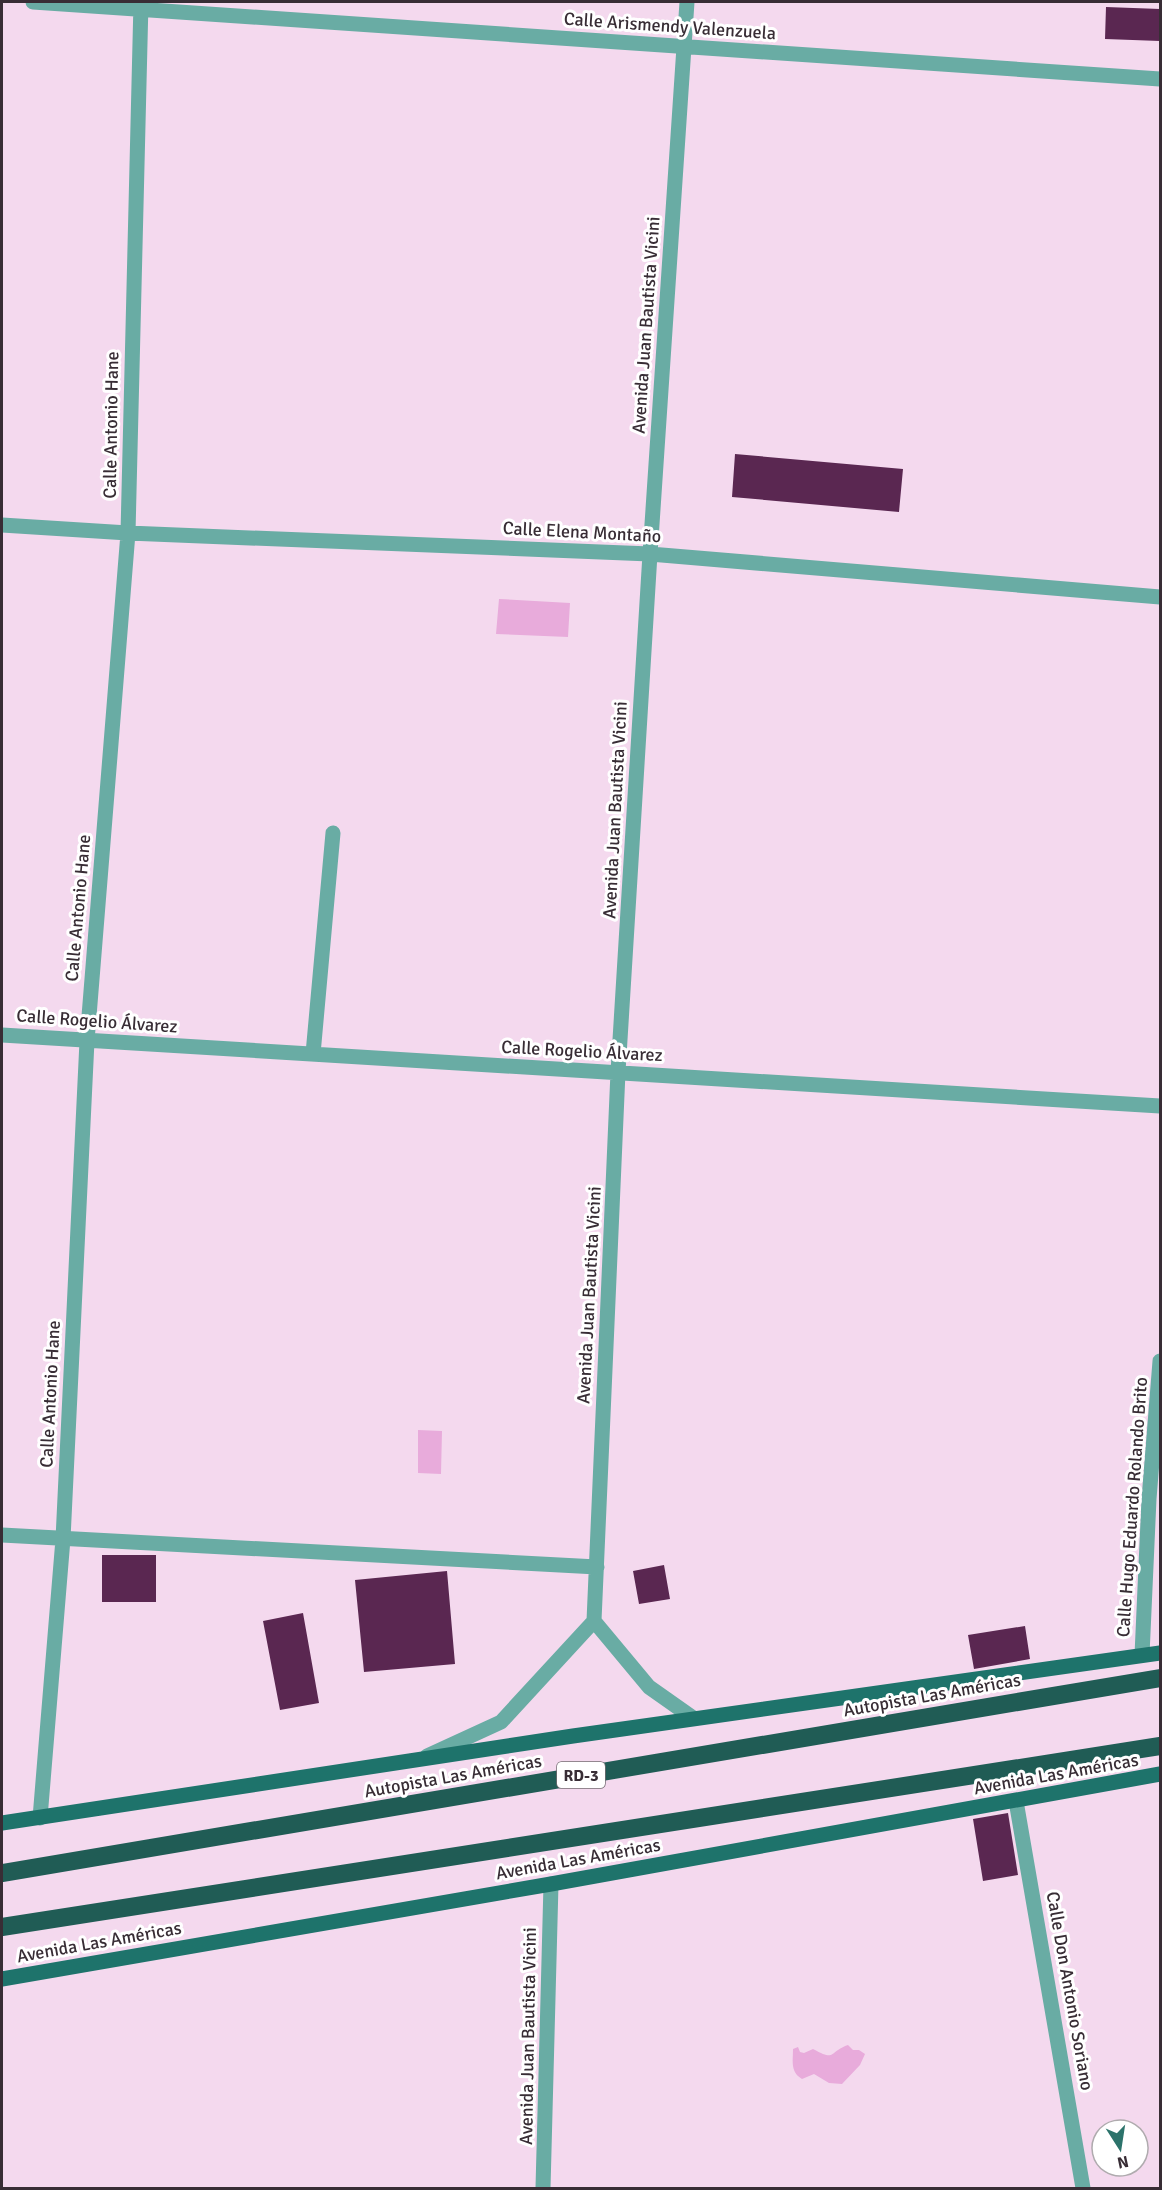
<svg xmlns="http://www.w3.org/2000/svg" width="1162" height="2190" font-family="Signika,sans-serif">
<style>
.water{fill:#e8abdb}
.building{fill:#5a2751}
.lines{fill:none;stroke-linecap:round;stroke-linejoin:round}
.minor{stroke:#69aca4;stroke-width:15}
.major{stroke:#1e736b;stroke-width:15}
.highway{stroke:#205c55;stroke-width:18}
.labels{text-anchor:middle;stroke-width:6;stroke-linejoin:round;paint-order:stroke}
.shield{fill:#fff;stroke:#746c72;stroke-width:1.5}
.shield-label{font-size:16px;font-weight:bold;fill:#382d35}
.street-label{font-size:18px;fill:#382d35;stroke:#fff}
</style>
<rect width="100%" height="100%" fill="#f4d9ee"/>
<!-- water -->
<path class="water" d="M499,599L570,603L568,637L496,634Z
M418,1430L442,1431L441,1474L418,1473Z
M848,2045L853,2050H859L865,2054L860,2065L842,2084L829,2083L814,2074L802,2079C790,2072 793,2061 793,2049L798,2047L800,2052L804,2053L813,2049C837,2062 828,2052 848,2045Z"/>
<!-- building -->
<path class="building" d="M1106,7L1160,9V41L1105,39Z
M735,454L903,469L899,512L732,497Z
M102,1555H156V1602H102Z
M664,1565L670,1599L639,1604L633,1571Z
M447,1571L455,1664L364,1672L355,1580Z
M303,1613L319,1703L280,1710L263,1621Z
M1025,1626L1030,1659L974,1669L968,1635Z
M1008,1813L1018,1875L983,1881L973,1819Z"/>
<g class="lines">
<!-- minor -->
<path class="minor" d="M33,2L1160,79
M2,525L128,533L650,554L1160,597
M2,1035L1160,1106
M313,1054L333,833
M2,1535L597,1567
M594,1621L618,1072L650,554L687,2
M594,1621L649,1687L693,1718
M1142,1655L1149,1499L1160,1361
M427,1756L501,1722L594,1621
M1016,1801L1083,2188
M40,1818L63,1539L87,1041L128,533L141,2
M543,2188L551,1884"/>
<!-- major -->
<path class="major" d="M2,1823L573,1736L1160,1653
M2,1979L551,1884L1160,1774"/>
<!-- highway -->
<path class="highway" d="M2,1873L1160,1678
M2,1927L1160,1746"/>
</g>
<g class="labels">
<!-- shield labels -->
<rect class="shield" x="557" y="1762" width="48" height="26" rx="4.5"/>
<g class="shield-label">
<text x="581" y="1781">RD-3</text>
</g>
<!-- street labels -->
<g class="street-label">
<text transform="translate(670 26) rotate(4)" y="6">Calle Arismendy Valenzuela</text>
<text transform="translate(646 325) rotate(-86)" y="6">Avenida Juan Bautista Vicini</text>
<text transform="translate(111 425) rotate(-89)" y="6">Calle Antonio Hane</text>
<text transform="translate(582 532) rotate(3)" y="6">Calle Elena Montaño</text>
<text transform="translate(615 810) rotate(-87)" y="6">Avenida Juan Bautista Vicini</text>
<text transform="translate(78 908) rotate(-85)" y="6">Calle Antonio Hane</text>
<text transform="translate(97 1021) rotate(4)" y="6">Calle Rogelio Álvarez</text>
<text transform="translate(582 1051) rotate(3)" y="6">Calle Rogelio Álvarez</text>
<text transform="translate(589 1295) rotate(-87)" y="6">Avenida Juan Bautista Vicini</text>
<text transform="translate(50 1394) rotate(-87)" y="6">Calle Antonio Hane</text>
<text transform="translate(1132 1507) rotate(-86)" y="6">Calle Hugo Eduardo Rolando Brito</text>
<text transform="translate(932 1695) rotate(-10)" y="6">Autopista Las Américas</text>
<text transform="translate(1056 1774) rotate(-10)" y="6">Avenida Las Américas</text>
<text transform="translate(453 1776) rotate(-10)" y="6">Autopista Las Américas</text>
<text transform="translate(578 1859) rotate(-10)" y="6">Avenida Las Américas</text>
<text transform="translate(99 1942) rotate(-10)" y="6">Avenida Las Américas</text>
<text transform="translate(1070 1991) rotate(80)" y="6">Calle Don Antonio Soriano</text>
<text transform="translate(528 2036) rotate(-89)" y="6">Avenida Juan Bautista Vicini</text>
</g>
</g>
<!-- border -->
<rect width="1162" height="2190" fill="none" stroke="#382d35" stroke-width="6"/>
<!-- north arrow -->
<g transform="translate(1120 2148) rotate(168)"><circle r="28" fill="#ffffff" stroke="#afabae" stroke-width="1.5"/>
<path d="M0-4.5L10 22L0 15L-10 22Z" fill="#2c736b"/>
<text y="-9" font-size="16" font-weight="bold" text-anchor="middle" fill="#382d35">N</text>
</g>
</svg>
